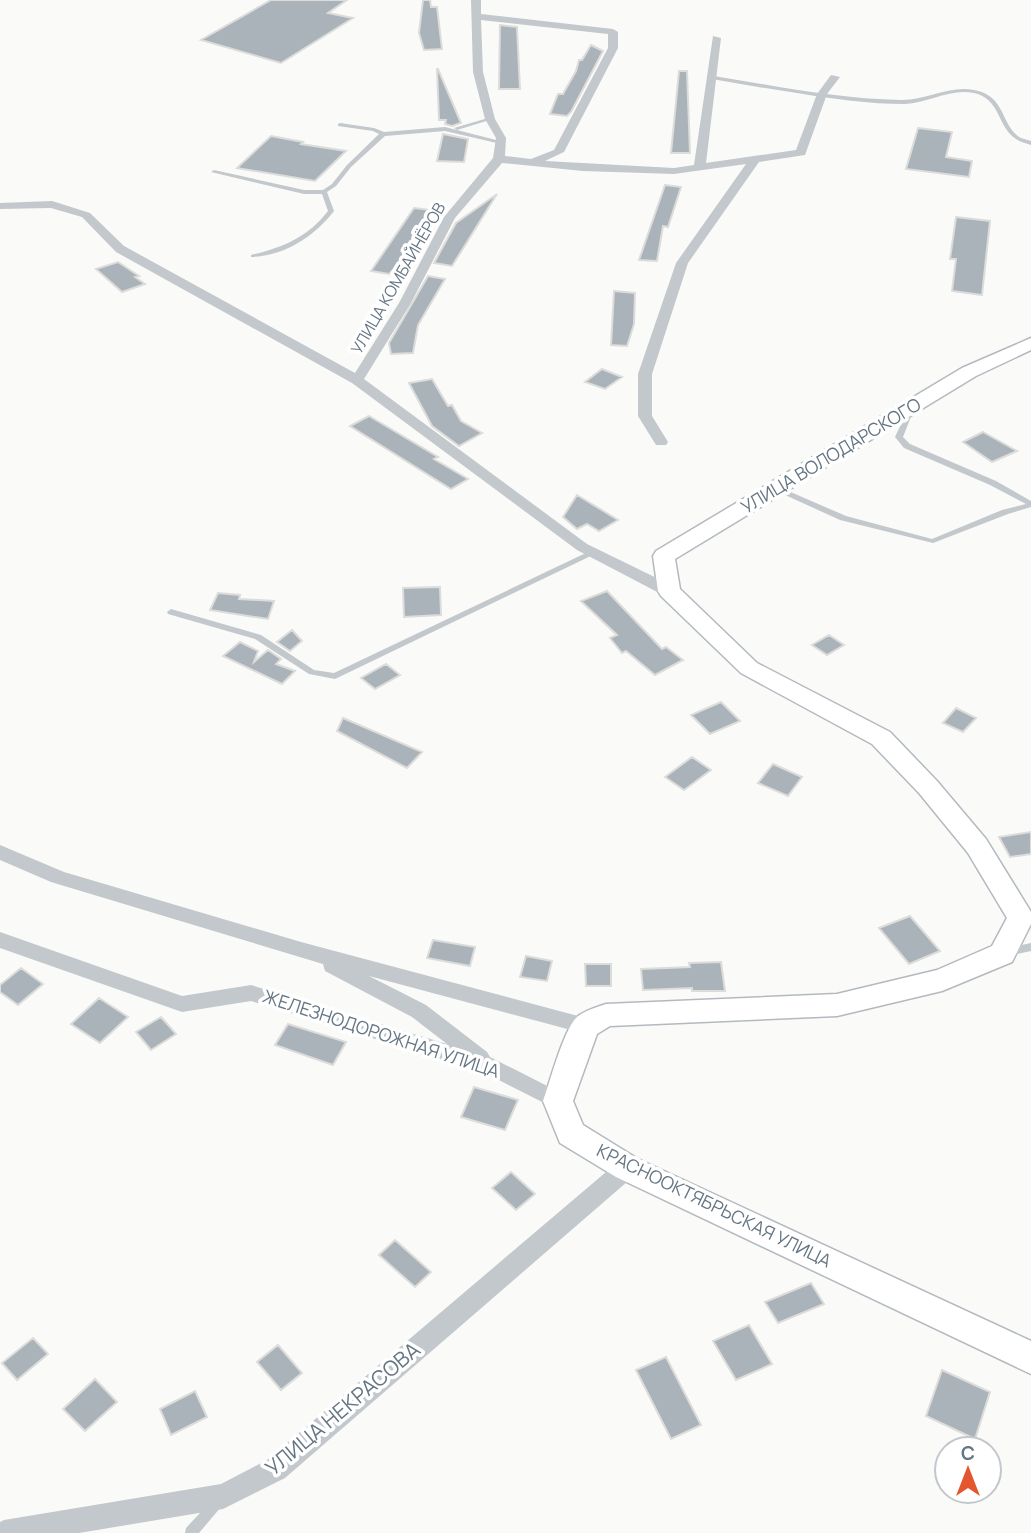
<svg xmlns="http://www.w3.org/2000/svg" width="1031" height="1533" font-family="Manrope,sans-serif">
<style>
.building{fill:#aab3b9;stroke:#dcdcda;stroke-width:2}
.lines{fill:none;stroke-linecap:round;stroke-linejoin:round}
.secondary-casing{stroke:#b3babf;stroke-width:3}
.lane{fill:#c3c8cc;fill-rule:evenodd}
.street{fill:#c3c8cc;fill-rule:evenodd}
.secondary{fill:#fff;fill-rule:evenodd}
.labels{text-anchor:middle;stroke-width:7;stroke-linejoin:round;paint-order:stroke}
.far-street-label{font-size:16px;fill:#657683;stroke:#fff}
.street-label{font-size:18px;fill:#657683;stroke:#fff}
.near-street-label{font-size:21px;fill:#657683;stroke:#fff}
</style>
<rect width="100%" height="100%" fill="#fafaf8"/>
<!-- building -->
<path class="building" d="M271,0H347L328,13L353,18L281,63L201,40Z
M423,0H430L431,7H437L442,49L424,50L419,33Z
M500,25L517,27L520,89H499Z
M591,45L603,51L571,112L567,116L550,114L558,94H563L576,71L579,60H582Z
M437,69H438L461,123L452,126L445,124L446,120H439Z
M679,71H687L690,153H671Z
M918,128L952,132L946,157L972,161L969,177L906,169Z
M443,134L468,139L464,162L437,161Z
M271,136L303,142L301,144L346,151L315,181L237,168Z
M665,185L681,187L668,227L663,226L657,261L639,260Z
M497,194L452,266L434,263L456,223Z
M414,208L431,210L395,270L394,269L389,274L371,271Z
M956,217L990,221L982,295L952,291L956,259H950Z
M118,262L139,276L135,277L145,284L122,292L96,269Z
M428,276L445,279L418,325L413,353L391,354L389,343Z
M614,291L635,293L634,324L627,346L611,345Z
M602,369L622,377L605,389L585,382Z
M432,379L448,406L452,405L461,421L482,433L459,446L432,426L409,383Z
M369,416L438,457L434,459L468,479L451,489L350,426Z
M983,432L1017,451L992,462L963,442Z
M577,495L618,520L599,531L587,524L577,529L563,517Z
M440,587L441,615L404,617L403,588Z
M607,591L662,649L666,647L683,660L655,675L626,651L622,653L610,638L617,635L581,601Z
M218,593L240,595L239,599L274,601L268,619L210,610Z
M292,630L302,641L290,651L277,642Z
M829,635L844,645L827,655L812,645Z
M240,642L258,651L254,662L268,650L281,659L276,664L295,671L282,684L223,656Z
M386,664L400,675L375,689L361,678Z
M721,702L740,721L710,734L691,715Z
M956,708L976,718L963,732L943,723Z
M343,718L422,752L407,768L337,731Z
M692,757L711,770L684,790L665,777Z
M773,764L802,777L788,796L758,783Z
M1031,832V854L1010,857L999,837Z
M910,916L940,951L909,964L879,928Z
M433,940L475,947L470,966L427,958Z
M526,956L552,961L547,981L520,977Z
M721,962L725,991H692V988L643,990L641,969L690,967L689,963Z
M585,964H611V986H586Z
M21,968L43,984L18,1005L0,992V985Z
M99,998L128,1017L100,1043L71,1024Z
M161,1017L176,1034L151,1050L136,1032Z
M288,1024L346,1042L333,1065L275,1045Z
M474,1087L518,1100L505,1130L461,1117Z
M511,1172L535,1194L516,1210L492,1188Z
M395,1240L431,1272L415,1287L379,1255Z
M811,1283L824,1304L778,1323L765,1302Z
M749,1325L772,1364L736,1380L713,1341Z
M33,1338L48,1354L17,1380L2,1363Z
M278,1345L302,1373L281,1390L257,1362Z
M666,1357L701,1425L671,1439L636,1370Z
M942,1370L990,1392L975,1439L926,1416Z
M95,1379L117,1402L85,1431L63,1409Z
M195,1391L207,1417L171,1435L160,1409Z"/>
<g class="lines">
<defs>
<path id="secondary" d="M1031,338V350L976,376L675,559L680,589L757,663L890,732L937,781L986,839L1031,912V924L1012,962L942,991L837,1016L610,1026L597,1034L573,1101L583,1125L638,1159L1031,1341V1374L616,1177L560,1143L543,1101C550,1082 563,1032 576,1018C583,1011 597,1007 606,1004L837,994L937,970L992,946L1007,918L968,853L919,793L872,744L741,673L661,596L658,591L653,556L656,551L962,368Z"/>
</defs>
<!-- secondary casing -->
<use href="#secondary" class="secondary-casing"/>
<!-- lane -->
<path class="lane" d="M714,76C776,86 837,99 900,100C925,101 949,85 974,90C1007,96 1000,126 1021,138C1022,138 1030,141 1031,141V145C1026,143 1020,142 1016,139C997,127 1001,99 974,93C951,88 928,103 905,104C869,104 833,99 797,93C769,89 740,84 712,79L711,78Z
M488,118L493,119L457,130L454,128Z
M340,123L374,128L384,132L445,127L504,142L501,144L445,131L385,136L351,167L336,186L327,192L334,211C314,237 284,256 251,257V255C282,248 308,237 328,211L322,194H304L211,172L214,170L304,190H323L332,184L347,165L379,134L373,131L338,126V124Z
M911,407L914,409L903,437L910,444L996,481L1031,501V507L1008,514L933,543L840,520L772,489L773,487H779L846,516L932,539L1002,510L1026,504L990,485L904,448L895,437L908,409Z
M590,551H596L597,553L335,679L309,674L255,639L168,614L167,612L171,609L261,635L314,670L334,673Z
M1031,943V951L1007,956L1004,955L1002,952L1004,949L1007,948Z
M217,1497L221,1499L223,1503L221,1507L199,1533H185L186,1528L213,1499Z"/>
<!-- street -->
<path class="street" d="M471,0H481V14L613,29L618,32V48L564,152L545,161L674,168L694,165L713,36L721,38L706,163L796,150L817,94L831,75L840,77L827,94L805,155L759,162L688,263L652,374V416L668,442L666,445H656L638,416V374L676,263L746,164L674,174L583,171L502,163L455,218L411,303L364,379L587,544L675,587L677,591L675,595H663L577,550L352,383L116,252L82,217L51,208L0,209V203L52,201L90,213L124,246L355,373L399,303L444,217L493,158L496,138L485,119L473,72ZM481,20L608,34V48L554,150L531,159L505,156L506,138L495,119L483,72Z
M0,845L64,872L301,942L593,1020L596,1026L593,1032L586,1034L369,976L426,1005L487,1052L490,1057L565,1095L568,1101L565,1107L558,1110L483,1072L251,1001L182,1012L0,948V932L182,996L251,985L447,1044L412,1017L325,971L323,964L51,882L0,860Z
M627,1158L635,1161L638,1168L635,1175L285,1478L223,1509L79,1533H0V1522L4,1520L221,1484L267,1460L619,1161Z"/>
<!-- secondary -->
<use href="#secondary" class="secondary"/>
</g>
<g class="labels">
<!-- far-street labels -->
<g class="far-street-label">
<text transform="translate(398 278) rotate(-60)" y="6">УЛИЦА КОМБАЙНЁРОВ</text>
</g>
<!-- street labels -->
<g class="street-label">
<text transform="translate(831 456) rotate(-31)" y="6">УЛИЦА ВОЛОДАРСКОГО</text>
<text transform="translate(381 1034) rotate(18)" y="6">ЖЕЛЕЗНОДОРОЖНАЯ УЛИЦА</text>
<text transform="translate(714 1206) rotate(26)" y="6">КРАСНООКТЯБРЬСКАЯ УЛИЦА</text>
</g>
<!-- near-street labels -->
<g class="near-street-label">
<text transform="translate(343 1409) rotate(-40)" y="7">УЛИЦА НЕКРАСОВА</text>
</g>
</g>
<!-- north arrow -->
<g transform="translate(968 1470)"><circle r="33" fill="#ffffff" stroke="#c1c8cd" stroke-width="2"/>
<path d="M0-5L12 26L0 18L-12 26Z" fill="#e4572e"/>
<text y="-10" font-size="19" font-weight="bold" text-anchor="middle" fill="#657683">С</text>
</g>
</svg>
